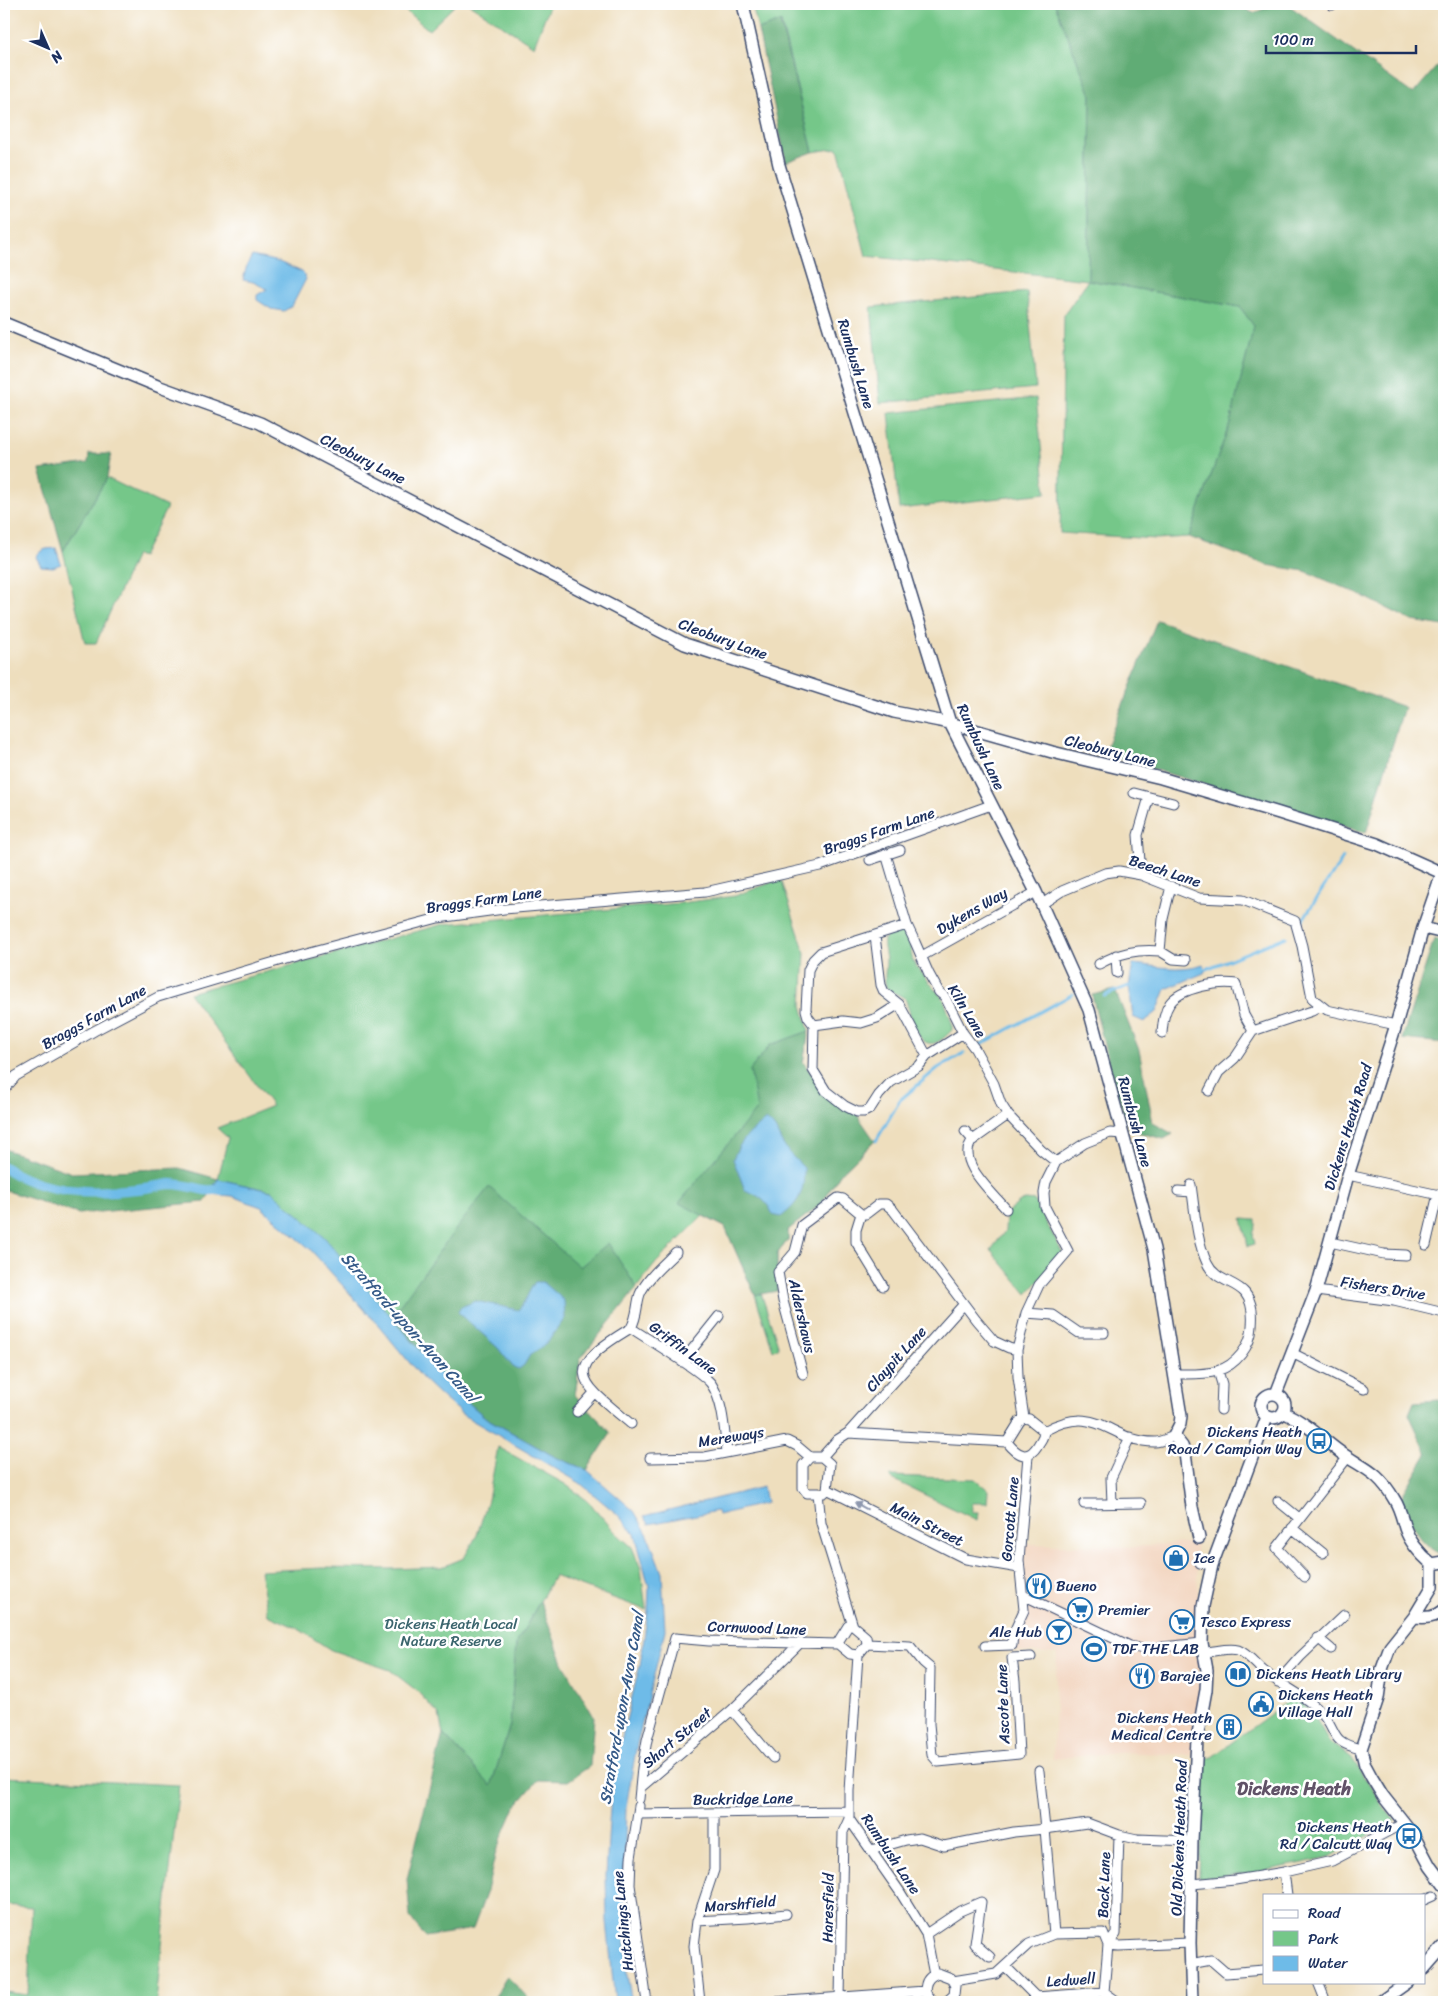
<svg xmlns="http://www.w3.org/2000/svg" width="1448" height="2006" font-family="Sriracha,sans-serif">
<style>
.built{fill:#f2d4be}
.green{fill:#75c789;stroke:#487b74}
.forest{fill:#60ac75;stroke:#3e6e6a}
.water{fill:#6ebbe8;stroke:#4475a3}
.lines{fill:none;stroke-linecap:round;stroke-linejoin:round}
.stream{stroke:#6ebbe8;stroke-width:3}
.canal{stroke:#6ebbe8;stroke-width:10}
.minor-casing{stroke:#3b496c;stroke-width:11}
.tertiary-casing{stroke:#3b496c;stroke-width:14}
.minor{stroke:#fff;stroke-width:9}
.tertiary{stroke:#fff;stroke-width:11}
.oneway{fill:#8d97ae}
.labels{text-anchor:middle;stroke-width:5;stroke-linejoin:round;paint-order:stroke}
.street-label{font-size:15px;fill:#1b2f5e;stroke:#fff}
.poi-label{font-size:15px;fill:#1b2f5e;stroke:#fff;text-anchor:start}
.park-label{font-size:15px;fill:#3a646d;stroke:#fff}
.water-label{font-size:16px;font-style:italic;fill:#345987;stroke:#fff}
.quarter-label{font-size:18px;font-weight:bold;fill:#605267;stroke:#fff}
</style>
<rect width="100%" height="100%" fill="#fff"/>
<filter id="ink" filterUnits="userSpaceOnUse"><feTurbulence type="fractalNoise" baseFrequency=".02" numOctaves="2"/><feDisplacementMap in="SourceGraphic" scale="10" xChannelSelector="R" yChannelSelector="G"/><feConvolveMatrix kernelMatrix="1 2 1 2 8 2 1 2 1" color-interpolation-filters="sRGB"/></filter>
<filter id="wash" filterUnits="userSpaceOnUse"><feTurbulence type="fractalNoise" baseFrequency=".0096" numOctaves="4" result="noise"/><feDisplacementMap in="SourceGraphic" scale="20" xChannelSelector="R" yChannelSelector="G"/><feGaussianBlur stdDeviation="1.12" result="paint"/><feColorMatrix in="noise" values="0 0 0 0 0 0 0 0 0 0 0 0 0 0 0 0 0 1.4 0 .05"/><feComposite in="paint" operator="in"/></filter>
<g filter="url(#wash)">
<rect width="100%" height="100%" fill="#eedebd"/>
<!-- built -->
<path class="built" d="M1196,1542L1200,1654L1199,1701L1191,1755L1118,1752L1053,1759L1057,1653L1017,1652L1016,1634L1028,1605L1024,1561L1027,1544L1134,1547Z"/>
<!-- green -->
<path class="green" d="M397,4H456L429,30Z
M469,4H550L534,46Z
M752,4H1055L1091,95L1088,280L1240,307L1254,326L1230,423L1189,537L1156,539L1060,533L1064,315L1088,280L866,256L838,148L813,152L781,22L758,30Z
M1027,292L1036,388L880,403L871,307Z
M1036,398L1046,493L899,509L889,413Z
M107,478L167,507L142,557L136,555L96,643H85L63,551Z
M781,879L805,953L802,1005L809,1031L803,1062L820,1085L875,1141L840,1174L821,1204L788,1230V1240L777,1254V1291L761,1293L779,1348L773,1350L755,1295L725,1227L703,1216L656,1263L580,1359L575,1395L611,1433L587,1470L555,1457L486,1418L463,1398L272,1191L218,1179L228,1138L217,1128L272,1106L189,993L444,924L681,903L735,896Z
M901,932L909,941L913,962L944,1000L952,1023V1030C920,1065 914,1024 905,998L887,989C883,979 886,972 886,961C885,945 876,934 901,932Z
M1025,1200L1035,1201L1063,1254L1027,1294L991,1250L1005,1231L1006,1213L1020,1202Z
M1242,1219L1256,1220V1226L1253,1234L1255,1244L1248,1246Z
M498,1447L565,1484L588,1501L615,1532L632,1547L641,1569L646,1610L554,1576L516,1644L510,1725L491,1787L443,1734L439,1715L417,1691L390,1670L331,1650L297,1628L268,1615L260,1571L322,1568L391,1569L442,1567L464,1558L477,1535L488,1500Z
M891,1476L975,1479L988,1490L987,1503H972V1512H978L977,1520L890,1478Z
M1295,1696L1315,1717L1330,1743L1351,1757L1383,1806L1395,1821L1330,1857L1255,1873L1199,1878L1203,1759L1212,1757Z
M4,1777L179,1785L156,2002H4V1992L28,1995L32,1907L4,1905Z"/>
<!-- forest -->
<path class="forest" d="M1055,4H1236L1253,13L1277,4H1287L1413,94L1444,58V626L1412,621L1369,599L1305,571L1267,565L1189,537L1230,423L1254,326L1240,307L1088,280L1091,95Z
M780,22L813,152L786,162L758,30Z
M89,454H111L107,478L63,551L40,470L88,463Z
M1157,620L1404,707L1366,833L1103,754Z
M1434,939L1444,942V1043L1402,1039Z
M1115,990L1139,1050L1153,1123L1173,1134L1164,1139L1129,1130L1108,1061L1092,995Z
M809,1031L803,1062L820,1085L853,1109L875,1141L840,1174L821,1204L788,1230V1240L777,1254V1291L755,1295L725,1227L679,1203L757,1109L750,1070L770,1045Z
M4,1149L72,1173L179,1168L218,1179L205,1202L78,1214L4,1190Z
M489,1187L580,1267L608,1243L637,1288L580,1359L575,1395L611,1433L587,1470L555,1457L486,1418L463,1398L392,1316L452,1234Z
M1439,1400L1444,1404V1555C1420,1546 1409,1522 1400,1499L1427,1454L1409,1414L1414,1402Z
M540,1601L563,1663L594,1717L590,1766L568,1781L538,1780L515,1807L496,1851L487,1891L473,1929L425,1937L410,1917L407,1879L443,1734L491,1786L510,1725L516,1644Z
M507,1976L530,2000V2002H492Z"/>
<!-- water -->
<path class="water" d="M252,256L279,262L302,272L306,279L292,306L284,311L271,309L257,300V295L267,289L253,282L243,280L247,265Z
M56,548L61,564L53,567L41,566L36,557C41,548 47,549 56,548Z
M1133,964C1157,966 1179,972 1203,964L1206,969L1204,973L1166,989L1157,1012L1144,1022L1133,1017L1129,986Z
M766,1120C777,1128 776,1132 782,1143C788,1153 796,1160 804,1168C804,1192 800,1202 781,1217L773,1215C767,1201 759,1195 745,1190L733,1159C740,1140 751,1132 766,1120Z
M218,1179L271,1191L325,1238L434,1367L463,1398L486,1418L555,1457L587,1470L634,1511L648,1535L662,1573L665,1630L637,1744L626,1807L624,1878L626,1946L627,1975L632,2002H615L607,1921L606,1876L609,1822L613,1772L640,1665L648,1610L649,1587L635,1534L617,1514L580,1483L463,1415L442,1397L423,1379L380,1327L309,1248L261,1207L232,1196L209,1194Z
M535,1282H543L557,1294L564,1301L565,1318L546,1344L530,1355L524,1365L519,1369L513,1367L498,1348L458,1312L461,1307L476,1301L518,1310C525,1303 529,1291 535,1282Z
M763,1487L766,1503L718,1515L717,1511L649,1524L644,1516Z"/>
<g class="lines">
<!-- stream -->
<path class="stream" d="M1302,921L1343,858
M1206,969L1286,937
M1104,996L1129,986
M980,1045L1073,994
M876,1141L900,1100L938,1068L964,1053"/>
<!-- canal -->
<path class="canal" d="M4,1167C42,1194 92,1194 137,1189C148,1188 160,1185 171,1184C183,1184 194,1188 205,1190C211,1191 218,1189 224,1190"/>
</g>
</g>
<g filter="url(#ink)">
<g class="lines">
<defs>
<path id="minor" d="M1332,4V5
M1134,793L1173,803
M886,854L907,925L915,942L929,974L939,992L945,997L963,1033L975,1049L994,1084L1001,1104L1008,1115L1041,1150L1056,1162
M870,860L900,850
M1141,875L1138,835L1149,797
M1171,886L1163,919L1160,951L1173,959L1186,960
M1042,904L1062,891L1105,873L1119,871L1141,875L1199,898L1243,900L1295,921L1302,946L1312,998L1327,1010L1396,1025
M907,925L821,952L813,960L808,970L806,1010L808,1017L814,1025L813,1070L826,1091L845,1106L857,1112H864L870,1109L879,1095L891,1082L919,1066L927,1056L963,1033
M875,936L881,985L884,992L899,1004L927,1056
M1116,955L1117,973
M922,956L1036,892
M1099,964C1119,953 1137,949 1160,951
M814,1025L843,1021L861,1023L877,1018L899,1004
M1253,1031L1312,1011L1321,1006
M1162,1033C1163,1022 1164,1012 1170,1003C1181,988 1219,981 1236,984L1244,1015L1253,1031L1235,1058L1219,1072L1209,1091
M4,1090L16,1076L94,1031L158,997L295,956L438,918L504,909L705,892L820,866L991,805
M965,1131L973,1140
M1348,1175L1444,1196
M1178,1191L1192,1192
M1006,1209C993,1193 954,1160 973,1140L1008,1115
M861,1214L856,1230V1242L883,1286
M1330,1242L1384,1254L1406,1255
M1426,1245L1438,1194
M1316,1291L1394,1301L1444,1313
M1026,1313L1053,1315L1079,1333H1104
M631,1328C638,1315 636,1306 640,1294C647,1278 664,1264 676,1252
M1292,1353L1364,1389
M682,1362L719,1316
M1218,1371L1222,1384L1221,1410
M803,1374L783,1301L778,1272L795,1252L802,1225L838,1198L843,1199L861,1214H866L879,1204H886L893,1210L976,1320L994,1341L1009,1348L1017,1350
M1175,1374C1188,1374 1204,1375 1217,1371C1236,1365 1251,1347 1252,1326C1253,1315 1253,1303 1245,1293C1235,1281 1215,1281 1207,1263C1196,1239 1195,1211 1191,1185
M577,1412L594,1393
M1024,1418L1018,1377L1017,1350L1026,1313L1039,1285L1068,1251L1045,1207L1044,1193L1046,1182L1056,1162L1085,1143L1110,1133L1122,1134
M1024,1418L1029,1419L1044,1431C1044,1437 1041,1440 1038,1445C1028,1461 1018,1456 1007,1442L1020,1421Z
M631,1424C578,1380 560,1370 631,1328C647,1339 704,1372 712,1385C724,1405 724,1430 727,1452
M1044,1431C1099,1401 1108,1442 1155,1442C1161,1442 1168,1438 1174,1436
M848,1433L964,1304
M810,1457H822L830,1464L827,1489L824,1493H807L803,1488V1465Z
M822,1457L837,1440L848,1433L1007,1442
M650,1458L705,1457L787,1441L797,1446L810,1457
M827,1489L966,1559L1019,1568
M818,1493L821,1523L853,1626
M1278,1501L1299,1518
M1112,1503L1111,1478L1130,1437
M1084,1504L1141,1503
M1292,1528L1323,1553
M1200,1563L1212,1565
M1305,1577L1277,1548L1348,1457
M1023,1595L1130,1646L1143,1649L1202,1643
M1318,1638L1331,1649
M867,1644L910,1646L923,1662L930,1668L929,1724L932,1755L938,1762L1019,1754L1015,1681L1012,1658L1031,1657
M985,1646L1012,1645L1013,1634L1024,1610L1019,1560L1028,1456
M1204,1652C1214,1652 1228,1647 1238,1650C1246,1653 1253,1661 1259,1667C1278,1685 1303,1693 1321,1712C1339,1731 1328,1742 1361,1749
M858,1655L850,1654L838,1644V1642L848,1626H853L866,1637L867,1644L858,1655L849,1791V1819L900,1892L926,1934L934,1975
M1278,1682L1300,1657L1344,1615
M732,1710L773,1758
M1039,1771L1045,1829L1087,1823L1119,1835L1137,1839L1192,1841
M640,1788L732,1710L800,1643
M639,1799L642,1768L647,1740L675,1638L709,1641L838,1644
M639,1806L631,1858L630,1885L647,2002
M638,1814L848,1811
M871,1850L906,1840L920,1838L944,1846L1014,1832L1045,1829L1054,1934
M1284,1872L1287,1895
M1192,1884L1235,1880L1284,1872L1332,1861L1404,1823
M1424,1900L1433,1896
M697,1921L748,1918L786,1914
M926,1934L960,1911L981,1902L975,1944L990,1957
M1190,1964L1211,1960L1226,1973L1264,1970
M1005,1966L1036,1997L1104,1992L1118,2002
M953,1981L996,1974L1029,1944L1054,1934L1103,1933L1108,1945L1119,1946L1190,1943
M1318,1982L1324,1997
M1104,1992L1108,1945L1116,1934L1119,1835
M840,1999L843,1832L849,1819
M700,2002L694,1946L697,1921L714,1870V1814
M774,2002L925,1991
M934,2002C921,1994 923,1978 938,1973L951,1978L955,1986L954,1995L946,2002"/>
<path id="tertiary" d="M743,4L779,165L950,723L1036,892L1089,1010L1154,1249L1181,1416L1180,1424L1174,1436L1182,1446L1185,1453L1192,1507L1199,1538
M4,323L160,387L260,423L685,644L894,712L950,723L1052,752L1161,778L1279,813L1377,844L1442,873
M1423,928L1444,933
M1261 1406a12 12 0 1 1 24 0a12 12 0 1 1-24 0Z
M1276,1394L1316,1291L1348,1175L1396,1025L1423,928L1444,867
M1283,1412C1305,1422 1321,1438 1340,1452C1364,1469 1378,1471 1394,1499C1400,1508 1402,1518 1405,1528C1410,1543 1420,1554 1432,1564L1444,1562
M1432,1564V1587L1414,1617L1390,1647L1382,1669L1378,1698L1361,1749L1365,1765L1372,1778L1383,1796L1413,1834L1430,1866L1444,1885
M1414,1617C1426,1618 1435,1618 1444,1610
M1424,1969L1444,1946
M1192,2002L1190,1943L1192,1841L1197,1739L1206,1690L1207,1670L1202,1643L1203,1606L1212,1565L1267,1417
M1380,2002L1408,1982"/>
</defs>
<!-- minor casing -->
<use href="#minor" class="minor-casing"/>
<!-- tertiary casing -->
<use href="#tertiary" class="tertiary-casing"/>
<!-- minor -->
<use href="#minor" class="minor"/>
<!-- tertiary -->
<use href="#tertiary" class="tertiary"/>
</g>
<!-- one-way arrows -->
<defs><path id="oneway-solid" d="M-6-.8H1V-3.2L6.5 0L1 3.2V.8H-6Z" transform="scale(1.25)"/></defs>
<use class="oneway" href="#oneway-solid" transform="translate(861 1506) rotate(-152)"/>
</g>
<!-- icons -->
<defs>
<symbol id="bus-ring" viewBox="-11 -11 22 22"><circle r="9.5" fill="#fff" stroke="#1f6fb2" stroke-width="1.5"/><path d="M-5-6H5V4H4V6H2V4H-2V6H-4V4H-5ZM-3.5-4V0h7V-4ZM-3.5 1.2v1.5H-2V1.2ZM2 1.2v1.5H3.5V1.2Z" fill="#1f6fb2"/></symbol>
<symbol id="shop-ring" viewBox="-11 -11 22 22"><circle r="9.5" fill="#fff" stroke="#1f6fb2" stroke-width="1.5"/><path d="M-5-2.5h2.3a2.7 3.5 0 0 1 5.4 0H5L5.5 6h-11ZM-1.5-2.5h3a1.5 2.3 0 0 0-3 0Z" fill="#1f6fb2"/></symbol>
<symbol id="restaurant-ring" viewBox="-11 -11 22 22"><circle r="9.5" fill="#fff" stroke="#1f6fb2" stroke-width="1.5"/><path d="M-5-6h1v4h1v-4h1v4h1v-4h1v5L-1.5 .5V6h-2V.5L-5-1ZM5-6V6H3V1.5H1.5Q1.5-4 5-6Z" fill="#1f6fb2"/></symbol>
<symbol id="supermarket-ring" viewBox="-11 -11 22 22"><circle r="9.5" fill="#fff" stroke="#1f6fb2" stroke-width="1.5"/><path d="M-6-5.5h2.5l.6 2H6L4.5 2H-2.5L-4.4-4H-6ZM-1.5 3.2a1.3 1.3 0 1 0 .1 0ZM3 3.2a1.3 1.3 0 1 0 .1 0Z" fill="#1f6fb2"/></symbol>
<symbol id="bar-ring" viewBox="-11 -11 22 22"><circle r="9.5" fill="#fff" stroke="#1f6fb2" stroke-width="1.5"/><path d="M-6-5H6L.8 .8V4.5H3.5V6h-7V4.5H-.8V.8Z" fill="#1f6fb2"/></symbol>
<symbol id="stadium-ring" viewBox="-11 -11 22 22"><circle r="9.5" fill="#fff" stroke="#1f6fb2" stroke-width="1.5"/><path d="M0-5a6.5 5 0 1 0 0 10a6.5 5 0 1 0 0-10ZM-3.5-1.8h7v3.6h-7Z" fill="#1f6fb2"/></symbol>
<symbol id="library-ring" viewBox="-11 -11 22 22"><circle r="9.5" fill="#fff" stroke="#1f6fb2" stroke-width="1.5"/><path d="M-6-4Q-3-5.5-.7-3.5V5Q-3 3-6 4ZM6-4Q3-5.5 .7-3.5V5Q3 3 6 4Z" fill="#1f6fb2"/></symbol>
<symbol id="civic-ring" viewBox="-11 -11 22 22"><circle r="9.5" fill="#fff" stroke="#1f6fb2" stroke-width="1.5"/><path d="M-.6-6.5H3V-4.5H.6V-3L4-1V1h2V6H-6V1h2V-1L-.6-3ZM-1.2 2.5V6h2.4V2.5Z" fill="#1f6fb2"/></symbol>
<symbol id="building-ring" viewBox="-11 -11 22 22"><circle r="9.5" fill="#fff" stroke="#1f6fb2" stroke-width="1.5"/><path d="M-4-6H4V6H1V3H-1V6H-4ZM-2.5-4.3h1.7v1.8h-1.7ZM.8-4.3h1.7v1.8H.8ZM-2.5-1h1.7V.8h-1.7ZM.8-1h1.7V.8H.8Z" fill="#1f6fb2"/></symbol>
</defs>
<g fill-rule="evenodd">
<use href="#bus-ring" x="1305" y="1427" width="28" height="28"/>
<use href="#shop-ring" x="1162" y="1544" width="28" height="28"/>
<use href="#restaurant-ring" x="1025" y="1572" width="28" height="28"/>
<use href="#supermarket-ring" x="1066" y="1596" width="28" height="28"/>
<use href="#supermarket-ring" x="1168" y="1608" width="28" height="28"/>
<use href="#bar-ring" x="1045" y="1618" width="28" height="28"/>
<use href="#stadium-ring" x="1080" y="1635" width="28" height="28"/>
<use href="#library-ring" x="1224" y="1660" width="28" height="28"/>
<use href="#restaurant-ring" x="1128" y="1662" width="28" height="28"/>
<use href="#civic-ring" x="1247" y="1690" width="28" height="28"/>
<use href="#building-ring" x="1215" y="1713" width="28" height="28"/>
<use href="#bus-ring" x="1395" y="1822" width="28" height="28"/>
</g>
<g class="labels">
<!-- street labels -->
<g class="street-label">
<text transform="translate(856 364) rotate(73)" y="5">Rumbush Lane</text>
<text transform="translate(363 459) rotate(27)" y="5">Cleobury Lane</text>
<text transform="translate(723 639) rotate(20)" y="5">Cleobury Lane</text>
<text transform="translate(981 747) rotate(65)" y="5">Rumbush Lane</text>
<text transform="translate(1110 751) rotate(14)" y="5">Cleobury Lane</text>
<text transform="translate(879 831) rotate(-19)" y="5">Braggs Farm Lane</text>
<text transform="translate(1165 871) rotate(18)" y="5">Beech Lane</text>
<text transform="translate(484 900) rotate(-8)" y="5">Braggs Farm Lane</text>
<text transform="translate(972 911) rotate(-30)" y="5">Dykens Way</text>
<text transform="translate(967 1011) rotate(59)" y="5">Kiln Lane</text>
<text transform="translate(94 1017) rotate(-29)" y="5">Braggs Farm Lane</text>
<text transform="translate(1135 1122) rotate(75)" y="5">Rumbush Lane</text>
<text transform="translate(1348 1127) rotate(-73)" y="5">Dickens Heath Road</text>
<text transform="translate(1383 1288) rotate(9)" y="5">Fishers Drive</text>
<text transform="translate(802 1316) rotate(77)" y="5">Aldershaws</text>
<text transform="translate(683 1348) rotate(36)" y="5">Griffin Lane</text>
<text transform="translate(896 1359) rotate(-48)" y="5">Claypit Lane</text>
<text transform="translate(731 1437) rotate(-9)" y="5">Mereways</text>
<text transform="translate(1010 1519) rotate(-85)" y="5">Gorcott Lane</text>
<text transform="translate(927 1524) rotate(27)" y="5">Main Street</text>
<text transform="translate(757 1628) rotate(2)" y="5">Cornwood Lane</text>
<text transform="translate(1003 1704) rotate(-92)" y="5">Ascote Lane</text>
<text transform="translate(677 1738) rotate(-40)" y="5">Short Street</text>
<text transform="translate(743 1799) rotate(-1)" y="5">Buckridge Lane</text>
<text transform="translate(1179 1838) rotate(-88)" y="5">Old Dickens Heath Road</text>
<text transform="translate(891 1854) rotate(56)" y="5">Rumbush Lane</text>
<text transform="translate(1104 1885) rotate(-88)" y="5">Back Lane</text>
<text transform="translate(740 1904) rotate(-5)" y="5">Marshfield</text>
<text transform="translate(828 1908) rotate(-89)" y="5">Haresfield</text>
<text transform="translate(623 1921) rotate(-96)" y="5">Hutchings Lane</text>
<text transform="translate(1071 1980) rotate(-4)" y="5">Ledwell</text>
</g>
<!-- poi labels -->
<g class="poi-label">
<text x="1302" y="1437" text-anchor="end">Dickens Heath<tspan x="1302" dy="17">Road / Campion Way</tspan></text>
<text x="1194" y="1563">Ice</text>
<text x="1056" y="1591">Bueno</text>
<text x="1098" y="1615">Premier</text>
<text x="1200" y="1627">Tesco Express</text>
<text x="1042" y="1637" text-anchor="end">Ale Hub</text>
<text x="1112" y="1654">TDF THE LAB</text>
<text x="1256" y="1679">Dickens Heath Library</text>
<text x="1160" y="1681">Barajee</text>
<text x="1278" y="1700">Dickens Heath<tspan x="1278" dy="17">Village Hall</tspan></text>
<text x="1212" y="1723" text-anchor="end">Dickens Heath<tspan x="1212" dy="17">Medical Centre</tspan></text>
<text x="1392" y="1832" text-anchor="end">Dickens Heath<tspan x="1392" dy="17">Rd / Calcutt Way</tspan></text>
</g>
<!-- park labels -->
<g class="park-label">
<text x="451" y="1629">Dickens Heath Local<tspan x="451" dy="17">Nature Reserve</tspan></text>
</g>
<!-- water labels -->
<g class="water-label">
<text transform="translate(410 1327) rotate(48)" y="6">Stratford-upon-Avon Canal</text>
<text transform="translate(621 1708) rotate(-80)" y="6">Stratford-upon-Avon Canal</text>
</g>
<!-- quarter labels -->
<g class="quarter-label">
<text x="1294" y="1795">Dickens Heath</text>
</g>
</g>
<!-- margin -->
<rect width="1448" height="2006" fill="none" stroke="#fff" stroke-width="20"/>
<!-- legend -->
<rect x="1263" y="1894" width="162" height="90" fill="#ffffff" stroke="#a4acbf"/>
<rect x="1273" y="1910" width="25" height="8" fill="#ffffff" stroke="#a4acbf"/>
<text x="1308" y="1918" font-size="15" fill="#1b2f5e">Road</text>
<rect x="1273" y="1931" width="25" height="15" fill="#75c789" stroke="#a4acbf"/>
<text x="1308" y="1944" font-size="15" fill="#1b2f5e">Park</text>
<rect x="1273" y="1956" width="25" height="15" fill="#6ebbe8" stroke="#a4acbf"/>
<text x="1308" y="1968" font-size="15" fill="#1b2f5e">Water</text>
<!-- north arrow -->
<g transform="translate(48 48) rotate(135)" stroke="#ffffff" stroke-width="4" paint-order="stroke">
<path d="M0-4L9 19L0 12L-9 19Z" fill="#1b2f5e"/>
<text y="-8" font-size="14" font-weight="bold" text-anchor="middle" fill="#1b2f5e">N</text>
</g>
<!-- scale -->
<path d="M1266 45v8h150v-8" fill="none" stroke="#1b2f5e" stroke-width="2.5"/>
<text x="1273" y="45" font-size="15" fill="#1b2f5e" stroke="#ffffff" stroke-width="4" paint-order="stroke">100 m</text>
</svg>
